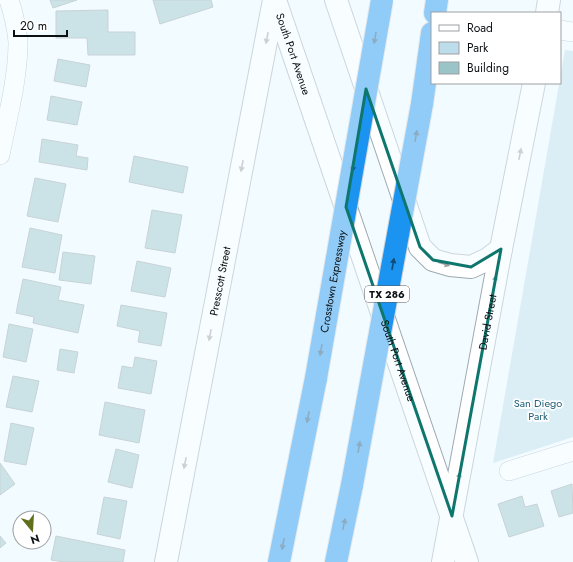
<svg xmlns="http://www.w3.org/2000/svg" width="573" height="562" font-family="Jost,sans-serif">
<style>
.green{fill:#beddec}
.building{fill:#9bc4c9;stroke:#93a3a5}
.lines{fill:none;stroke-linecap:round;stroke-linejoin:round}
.minor-casing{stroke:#9daab1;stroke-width:20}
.secondary-casing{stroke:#9daab1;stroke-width:24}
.motorway-casing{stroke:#d3d4d5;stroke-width:24}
.minor{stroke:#fff;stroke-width:19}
.secondary{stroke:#fff;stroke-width:22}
.motorway{stroke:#1b93f0;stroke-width:22}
.motorway-bridge-casing{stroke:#d3d4d5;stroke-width:24;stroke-linecap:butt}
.motorway-bridge{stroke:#1b93f0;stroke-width:22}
.oneway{fill:#9d9fa1}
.oneway2{fill:#124b76}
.marked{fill:none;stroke:#0f766e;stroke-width:3;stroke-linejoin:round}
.labels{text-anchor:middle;stroke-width:3.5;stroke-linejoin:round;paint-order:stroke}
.shield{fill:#fff;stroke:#54585a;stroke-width:1}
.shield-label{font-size:10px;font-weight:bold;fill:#0b1013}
.street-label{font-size:11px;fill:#0b1013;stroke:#fff}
.park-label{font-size:11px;fill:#1f5f77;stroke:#fff}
</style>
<rect width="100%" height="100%" fill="#f2fbff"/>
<!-- green -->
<path class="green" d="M565,50L573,51V437L493,463Z"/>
<!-- building -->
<path class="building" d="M50,0H77L53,8Z
M153,0H211L213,7L160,24Z
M108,10V32H135V55H88L87,38H56V11Z
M58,59L90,65L86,87L54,81Z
M51,96L82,102L77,125L47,120Z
M42,139L78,145L76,156L88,158L87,170L39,162Z
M134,156L188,167L183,193L129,182Z
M35,178L66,184L58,222L27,216Z
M152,210L182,215L175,253L145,248Z
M30,228L62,235L55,273L22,267Z
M63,252L95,256L91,284L59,280Z
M137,261L171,268L165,297L131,291Z
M23,279L61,287L58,300L84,305L78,333L33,323L34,317L16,313Z
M121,305L167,313L161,346L138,342L140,331L117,326Z
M9,324L33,329L26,362L3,357Z
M60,349L78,352L74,373L57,370Z
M135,357L157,361L151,394L118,388L122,366L133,368Z
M13,376L39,381L32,412L6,407Z
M105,402L145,410L139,443L99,435Z
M11,423L34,428L26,465L4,461Z
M116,449L139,455L132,488L108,482Z
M0,463L15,484L0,495Z
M572,484L573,513L559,517L551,491Z
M522,496L525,507L537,504L544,526L509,537L498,504Z
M104,497L127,501L120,539L97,534Z
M0,536L6,543L0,548Z
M56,536L125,550L123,562H64L51,560Z"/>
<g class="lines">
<defs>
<path id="minor" d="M560,30L573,32
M0,155C7,119 18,80 18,42C17,30 13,12 9,0
M509,471L573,451"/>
<g id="secondary">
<path id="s1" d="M275,0L467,562"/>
<path d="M336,0L420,247L433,260L450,265L471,267L488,259L501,249"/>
<path d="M547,13L549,0"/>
<path id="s2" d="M166,562L274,0"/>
<path id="s3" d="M443,562L501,249L534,83"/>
</g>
<path id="motorway" d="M435,13L437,0
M422,104L432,33
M279,562L316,378
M336,562L352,485"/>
</defs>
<!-- minor casing -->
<use href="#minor" class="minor-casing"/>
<!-- secondary casing -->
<use href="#secondary" class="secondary-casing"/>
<!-- motorway casing -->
<use href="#motorway" class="motorway-casing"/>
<!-- minor -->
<use href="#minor" class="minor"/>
<!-- secondary -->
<use href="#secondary" class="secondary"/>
<!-- motorway -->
<use href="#motorway" class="motorway"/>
<defs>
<g id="motorway-bridge">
<path id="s4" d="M316,378L382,0"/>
<path d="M352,485L422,104"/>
</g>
</defs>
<!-- motorway-bridge casing -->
<use href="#motorway-bridge" class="motorway-bridge-casing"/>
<!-- motorway-bridge -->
<use href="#motorway-bridge" class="motorway-bridge"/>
</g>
<!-- one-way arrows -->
<defs><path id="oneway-solid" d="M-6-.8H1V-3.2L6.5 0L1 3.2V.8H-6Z"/></defs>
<g class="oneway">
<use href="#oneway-solid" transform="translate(267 38) rotate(101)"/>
<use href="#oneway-solid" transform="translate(520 154) rotate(-79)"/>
<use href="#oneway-solid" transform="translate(242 166) rotate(101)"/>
<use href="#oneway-solid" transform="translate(444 264) rotate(17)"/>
<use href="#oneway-solid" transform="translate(495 281) rotate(-80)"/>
<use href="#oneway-solid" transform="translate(210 335) rotate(101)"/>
<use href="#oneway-solid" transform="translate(185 463) rotate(101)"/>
<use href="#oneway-solid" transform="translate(459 478) rotate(-80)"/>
</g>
<g class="oneway2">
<use href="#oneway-solid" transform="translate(375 38) rotate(100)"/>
<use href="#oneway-solid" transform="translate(416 136) rotate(-80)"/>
<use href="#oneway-solid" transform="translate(353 166) rotate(100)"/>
<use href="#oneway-solid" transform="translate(393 264) rotate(-80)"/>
<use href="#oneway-solid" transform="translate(321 350) rotate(100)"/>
<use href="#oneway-solid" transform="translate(308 417) rotate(101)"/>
<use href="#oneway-solid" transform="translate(359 447) rotate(-80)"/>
<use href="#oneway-solid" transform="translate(344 524) rotate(-78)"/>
<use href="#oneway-solid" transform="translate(283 544) rotate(101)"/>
</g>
<!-- marked area -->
<path d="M0 0H573V562H0ZM366,89L420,247L433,260L471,267L501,249L452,516L346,207Z" fill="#f2fbff" fill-opacity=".55" fill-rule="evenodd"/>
<path class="marked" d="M366,89L420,247L433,260L471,267L501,249L452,516L346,207Z"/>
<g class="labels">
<!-- shield labels -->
<rect class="shield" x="365" y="286" width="44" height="16" rx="3"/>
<g class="shield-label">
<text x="387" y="298">TX 286</text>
</g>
<!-- street labels -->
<g class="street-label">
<text dy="4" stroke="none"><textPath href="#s1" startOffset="57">South Port Avenue</textPath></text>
<text dy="4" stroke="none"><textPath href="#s2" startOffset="286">Presscott Street</textPath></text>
<text dy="4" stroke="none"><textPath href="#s4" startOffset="98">Crosstown Expressway</textPath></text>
<text dy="4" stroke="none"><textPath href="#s3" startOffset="244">David Street</textPath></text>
<text dy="4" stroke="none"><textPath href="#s1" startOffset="381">South Port Avenue</textPath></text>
</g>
<!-- park labels -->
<g class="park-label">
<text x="538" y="407">San Diego<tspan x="538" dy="13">Park</tspan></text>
</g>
</g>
<!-- legend -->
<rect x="431" y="12" width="130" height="72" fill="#ffffff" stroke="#9d9fa1"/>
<rect x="439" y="25" width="20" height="6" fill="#ffffff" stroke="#9d9fa1"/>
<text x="467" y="32" font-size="12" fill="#0b1013">Road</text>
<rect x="439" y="42" width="20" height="12" fill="#beddec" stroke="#9d9fa1"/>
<text x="467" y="52" font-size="12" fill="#0b1013">Park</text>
<rect x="439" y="62" width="20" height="12" fill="#9bc4c9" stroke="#9d9fa1"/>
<text x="467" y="72" font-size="12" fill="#0b1013">Building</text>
<!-- north arrow -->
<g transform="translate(32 530) rotate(162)"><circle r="19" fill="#ffffff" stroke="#9d9fa1"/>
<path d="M0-3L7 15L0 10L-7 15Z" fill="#606f1b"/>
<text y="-6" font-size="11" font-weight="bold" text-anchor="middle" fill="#0b1013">N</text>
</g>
<!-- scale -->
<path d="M14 30v6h53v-6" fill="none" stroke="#0b1013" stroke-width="2"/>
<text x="20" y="30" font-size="12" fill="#0b1013" stroke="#ffffff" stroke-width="3" paint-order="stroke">20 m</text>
</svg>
